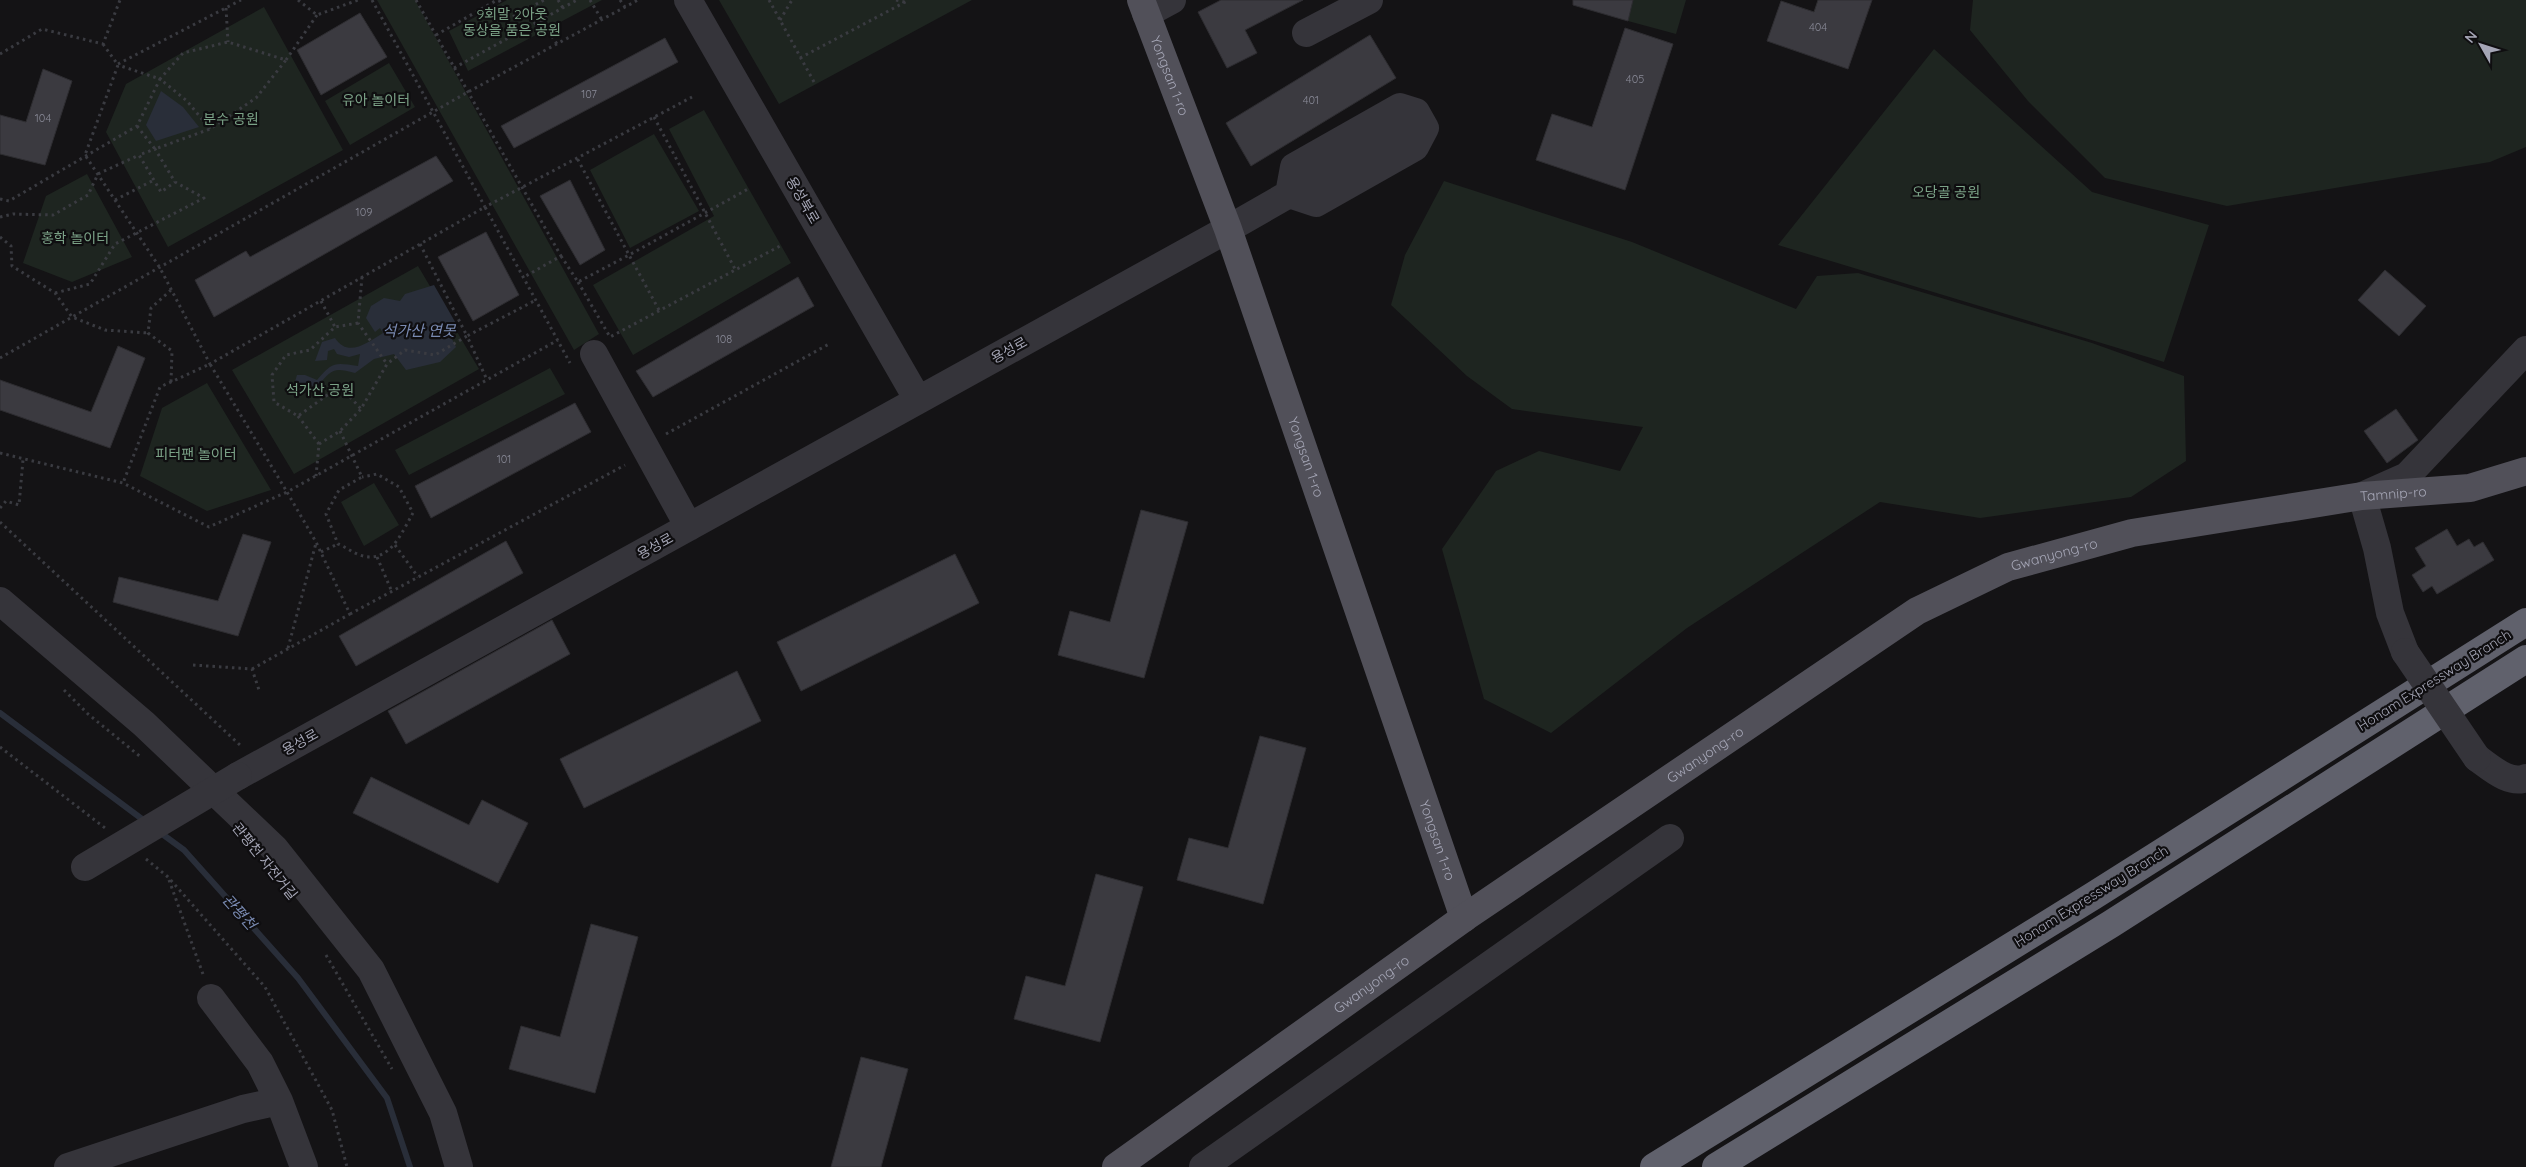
<svg xmlns="http://www.w3.org/2000/svg" width="2526" height="1167" font-family="Quicksand,'Noto Sans KR',sans-serif">
<style>
.green{fill:#1e2520}
.water{fill:#292e39}
.lines{fill:none;stroke-linecap:round;stroke-linejoin:round}
.stream{stroke:#292e39;stroke-width:6}
.building{fill:#3b3a40;stroke:#2e2d31}
.path{stroke:#3a3b41;stroke-width:3;stroke-dasharray:2.5 4;stroke-linecap:butt}
.minor{stroke:#35343a;stroke-width:28}
.major{stroke:#515059;stroke-width:28}
.highway{stroke:#60616c;stroke-width:28}
.minor-bridge{stroke:#35343a;stroke-width:28}
.labels{text-anchor:middle;stroke-width:4.5;stroke-linejoin:round;paint-order:stroke}
.number-label{font-size:11px;fill:#8a8b98}
.park-label{font-size:14px;fill:#7ba287;stroke:#0f0e10}
.street-label{font-size:14px;fill:#a5a6b6;stroke:#0f0e10}
.water-label{font-size:15px;font-style:italic;fill:#7a8bb3;stroke:#0f0e10}
</style>
<rect width="100%" height="100%" fill="#141315"/>
<!-- green -->
<path class="green" d="M377,0H415L599,334L574,350Z
M507,0H602L468,71L449,31Z
M719,0H972L779,104Z
M1633,0H1686L1676,34L1628,21Z
M1973,0H2526V147L2490,162L2227,206L2105,178L2028,101L1970,30Z
M264,7L343,150L168,247L106,132L126,84Z
M1934,49L2092,192L2209,225L2164,362L1778,245Z
M389,63L415,107L350,145L325,101Z
M704,110L791,263L633,355L593,285L714,216L669,129Z
M654,134L699,211L630,248L590,170Z
M87,174L132,257L72,282L23,263L46,196Z
M1444,181L1632,242L1796,309L1817,276L1858,273L2092,343L2184,376L2186,461L2131,497L1980,518L1880,502L1687,628L1551,733L1484,699L1442,549L1496,471L1539,451L1620,471L1643,427L1512,409L1467,376L1391,305L1405,255Z
M418,266L479,369L294,474L232,370Z
M550,368L565,394L409,475L395,450Z
M207,383L271,490L207,511L140,476L162,408Z
M374,483L399,525L364,546L341,502Z"/>
<!-- water -->
<path class="water" d="M161,91L183,107L199,127L156,141L146,125Z
M434,285L458,327L452,339L456,347L440,362L406,370L394,354L374,359L355,373C333,367 332,369 317,387L303,383L293,388L297,375H305L317,380C333,361 335,363 358,366L360,354L349,357L337,354L334,349L328,351L327,360L315,361L322,342L335,338C348,358 367,343 383,333L380,328L375,332L366,318L371,306L384,298L400,301L405,294Z"/>
<g class="lines">
<!-- stream -->
<path class="stream" d="M0,713L146,822
M158,831L184,850L298,978L387,1098L410,1167"/>
</g>
<!-- building -->
<path class="building" d="M1221,0H1303L1245,30L1257,53L1227,68L1198,12Z
M1573,0H1633L1628,21L1573,5Z
M1818,0H1872L1848,69L1767,41L1781,1L1814,12Z
M360,13L387,57L321,95L297,50Z
M1625,28L1673,44L1625,190L1536,160L1552,114L1592,127Z
M1370,35L1396,78L1251,166L1226,123Z
M665,38L678,62L514,148L501,126Z
M43,69L72,81L45,165L0,154V115L26,122Z
M436,156L453,181L214,317L195,280L246,251L250,257Z
M570,180L605,250L580,265L540,196Z
M486,232L519,295L473,321L438,257Z
M2385,270L2426,306L2399,336L2358,300Z
M798,277L814,306L653,397L636,371Z
M118,346L145,358L110,448L0,410V380L91,412Z
M575,403L591,432L431,518L415,486Z
M2396,409L2418,440L2387,463L2364,431Z
M1141,510L1188,522L1144,678L1058,655L1070,611L1110,622Z
M2447,529L2457,546L2469,539L2474,547L2483,542L2494,560L2437,594L2432,586L2423,592L2412,575L2426,566L2415,548Z
M243,534L271,542L238,636L113,602L119,577L218,601Z
M506,541L523,573L356,666L339,636Z
M955,554L979,603L801,691L777,642Z
M552,620L570,654L406,744L388,711Z
M737,671L761,721L584,808L560,759Z
M1260,736L1306,748L1263,904L1177,880L1189,838L1228,848Z
M371,777L469,825L482,800L528,823L498,883L353,813Z
M1096,874L1143,887L1100,1042L1014,1019L1026,976L1065,986Z
M591,924L638,937L595,1093L509,1069L521,1026L560,1037Z
M861,1057L908,1069L881,1167H831Z"/>
<g class="lines">
<!-- path -->
<path class="path" d="M298,0L317,15L358,0
M372,0L485,207L692,97
M416,0L561,256L524,277
M499,0L509,19L544,0
M558,0L563,8
M590,0L602,20
M620,0L625,7
M769,0L814,82
M896,0L904,2
M226,8L228,42
M541,20L557,44
M780,20L792,0
M436,35L497,0
M103,44L118,65L85,155L160,268L210,364L485,207L570,363
M0,54L42,29L103,44L120,0
M800,58L909,0
M286,60L317,15
M118,64L241,0
M454,68L577,0
M654,117L735,269
M137,126L155,149L210,129L256,98L286,60L228,42L183,53L160,79L187,101L210,129
M0,199L9,201L137,126L160,79L118,65
M115,200L154,180
M0,217L13,214L53,215L88,195L98,174L139,155
M0,237L11,246L12,266L55,293L72,317L105,330L148,333
M420,244L467,336L536,300
M561,256L578,282L629,255L577,158
M362,277L358,323L387,364
M578,282L610,337L780,246
M171,290L151,308L148,333L172,351L171,382
M55,293L90,284L115,244L204,198L175,182L155,149L139,155L161,192L175,182
M321,301L335,327
M659,310L629,255L748,189
M358,323L335,327L310,350L286,355L272,375L274,402L298,416L340,386L361,409L387,364L405,350L435,355L467,336L487,380
M0,358L468,92L638,0
M298,416L319,444L316,476
M340,431L362,477L339,490L326,514L338,544C346,547 354,554 363,556C390,563 402,532 413,513L399,487L377,474L362,477
M666,434L829,344
M319,444L340,431L361,409
M0,453L123,483L209,527L287,492L210,364L160,387L123,483
M0,508L6,501L19,505L23,460
M0,522L241,746
M395,545L418,577
M321,552L338,544
M377,557L392,592
M350,614L625,465
M288,648L316,543
M193,665L252,669L260,693
M252,669L350,614L316,542L287,492L558,340
M64,690L88,714L142,758
M0,747L105,828
M146,859L168,877L265,987L332,1110L347,1167
M169,880L204,977
M326,955L392,1069"/>
<!-- minor -->
<path class="minor" d="M688,0L918,400
M1146,14L1172,0
M1306,33L1369,0
M1400,107L1416,112L1425,128L1415,147L1316,203L1289,194L1294,167Z
M594,354L689,527
M0,601L144,724L275,849L371,970L443,1113L459,1167
M2405,652L2390,613L2377,548L2362,496L2407,476L2526,350
M2477,758C2490,767 2509,785 2526,778
M238,776L1228,229L1401,130
M211,998L260,1063L279,1101L304,1167
M68,1167L243,1109L279,1101
M1203,1167L1670,838"/>
<!-- major -->
<g class="major">
<path id="s1" d="M1141,0L1228,229L1464,918"/>
<path id="s2" d="M1116,1167L1464,918L1917,611L2008,567L2132,533L2362,496L2470,488L2526,471"/>
</g>
<!-- highway -->
<path class="highway" d="M1654,1167L2093,896L2526,622
M1716,1167L2111,924L2526,659"/>
<!-- minor-bridge -->
<path class="minor-bridge" d="M2405,652L2477,758
M85,867L238,776"/>
</g>
<g class="labels">
<!-- number labels -->
<g class="number-label">
<text x="1818" y="31">404</text>
<text x="1635" y="83">405</text>
<text x="589" y="98">107</text>
<text x="1311" y="104">401</text>
<text x="43" y="122">104</text>
<text x="364" y="216">109</text>
<text x="724" y="343">108</text>
<text x="504" y="463">101</text>
</g>
<!-- park labels -->
<g class="park-label">
<text x="512" y="19">9회말 2아웃<tspan x="512" dy="16">동상을 품은 공원</tspan></text>
<text x="376" y="105">유아 놀이터</text>
<text x="231" y="124">분수 공원</text>
<text x="1946" y="197">오당골 공원</text>
<text x="75" y="243">홍학 놀이터</text>
<text x="320" y="395">석가산 공원</text>
<text x="196" y="459">피터팬 놀이터</text>
</g>
<!-- street labels -->
<g class="street-label">
<text dy="5" stroke="none"><textPath href="#s1" startOffset="81">Yongsan 1-ro</textPath></text>
<text transform="translate(803 200) rotate(60)" y="5">용성북로</text>
<text transform="translate(1009 350) rotate(-29)" y="5">용성로</text>
<text dy="5" stroke="none"><textPath href="#s1" startOffset="486">Yongsan 1-ro</textPath></text>
<text dy="5" stroke="none"><textPath href="#s2" startOffset="1469">Tamnip-ro</textPath></text>
<text transform="translate(655 546) rotate(-29)" y="5">용성로</text>
<text dy="5" stroke="none"><textPath href="#s2" startOffset="1124">Gwanyong-ro</textPath></text>
<text transform="translate(2434 680) rotate(-32)" y="5">Honam Expressway Branch</text>
<text transform="translate(300 742) rotate(-29)" y="5">용성로</text>
<text dy="5" stroke="none"><textPath href="#s2" startOffset="719">Gwanyong-ro</textPath></text>
<text dy="5" stroke="none"><textPath href="#s1" startOffset="891">Yongsan 1-ro</textPath></text>
<text transform="translate(265 861) rotate(51)" y="5">관평천 자전거길</text>
<text transform="translate(2091 896) rotate(-32)" y="5">Honam Expressway Branch</text>
<text dy="5" stroke="none"><textPath href="#s2" startOffset="314">Gwanyong-ro</textPath></text>
</g>
<!-- water labels -->
<g class="water-label">
<text x="419" y="336">석가산 연못</text>
<text transform="translate(239 912) rotate(48)" y="5">관평천</text>
</g>
</g>
<!-- north arrow -->
<g transform="translate(2481 45) rotate(309)" stroke="#0f0e10" stroke-width="4" paint-order="stroke">
<path d="M0-4L9 19L0 12L-9 19Z" fill="#a5a6b6"/>
<text y="-8" font-size="14" font-weight="bold" text-anchor="middle" fill="#a5a6b6">N</text>
</g>
</svg>
